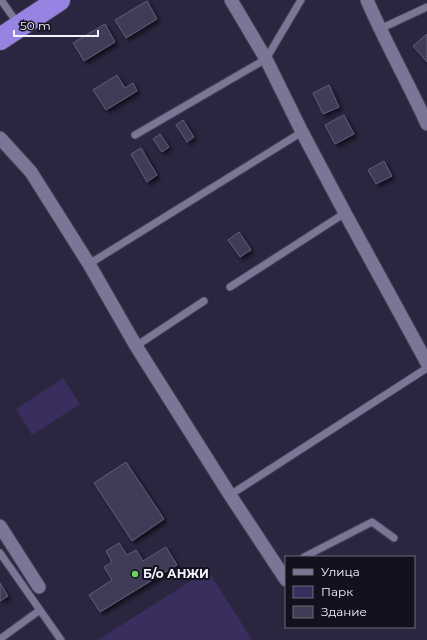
<svg xmlns="http://www.w3.org/2000/svg" width="427" height="640" font-family="Montserrat,sans-serif">
<style>
.green{fill:#392e5e}
.building{fill:#403b57;stroke:#615c7a;filter:url(#shadow)}
.lines{fill:none;stroke-linecap:round;stroke-linejoin:round}
.service-casing{stroke:#454055;stroke-width:9}
.minor-casing{stroke:#454055;stroke-width:15}
.trunk-casing{stroke:#454055;stroke-width:24}
.service{stroke:#7b7695;stroke-width:7}
.minor{stroke:#7b7695;stroke-width:13}
.trunk{stroke:#9783e1;stroke-width:22}
.poi-dot{fill:#6dd362;stroke:#13111d;stroke-width:1.5}
.labels{text-anchor:middle;stroke-width:4;stroke-linejoin:round;paint-order:stroke}
.poi-label{font-size:12px;font-weight:bold;fill:#f3f2fd;stroke:#13111d;text-anchor:start}
</style>
<defs>
<filter id="shadow"><feDropShadow dx="3" dy="3" stdDeviation="2" flood-color="#0009"/></filter>
</defs>
<rect width="100%" height="100%" fill="#2b2640"/>
<!-- green -->
<path class="green" d="M63,378L80,404L32,435L16,409Z
M208,570L252,640H98Z"/>
<!-- building -->
<path class="building" d="M147,1L157,19L126,38L115,20Z
M105,24L115,42L84,61L73,43Z
M427,34V62L413,46Z
M117,75L125,88L133,83L137,91L106,110L93,90Z
M329,85L339,107L323,114L313,93Z
M344,115L354,134L335,144L325,125Z
M183,120L194,137L187,142L176,125Z
M160,134L169,147L162,152L153,139Z
M141,148L157,175L147,182L131,154Z
M384,161L392,176L376,184L368,170Z
M239,232L251,250L240,257L228,240Z
M126,462L164,519L132,541L94,483Z
M119,543L127,555L136,550L143,561L166,547L177,565L100,612L89,595L112,580L104,567L112,562L106,551Z
M0,583L8,596L0,601Z"/>
<g class="lines">
<defs>
<path id="service" d="M1,0L18,24
M380,29L427,7
M135,135L266,59L301,0
M89,264L302,132
M230,287L345,213
M136,346L204,301
M230,495L427,368
M0,553L61,640
M304,557L372,522L394,538
M0,639L40,610"/>
<path id="minor" d="M231,0L266,59L302,132L345,213L427,363
M367,0C385,42 408,82 427,124
M0,138L31,172L89,264L136,346L230,495L286,580
M0,526L39,587"/>
<path id="trunk" d="M0,39L59,0"/>
</defs>
<!-- service casing -->
<use href="#service" class="service-casing"/>
<!-- minor casing -->
<use href="#minor" class="minor-casing"/>
<!-- trunk casing -->
<use href="#trunk" class="trunk-casing"/>
<!-- service -->
<use href="#service" class="service"/>
<!-- minor -->
<use href="#minor" class="minor"/>
<!-- trunk -->
<use href="#trunk" class="trunk"/>
</g>
<!-- markers -->
<circle class="poi-dot" cx="135" cy="574" r="4"/>
<g class="labels">
<!-- poi labels -->
<g class="poi-label">
<text x="143" y="578">Б/о АНЖИ</text>
</g>
</g>
<!-- legend -->
<rect x="285" y="556" width="130" height="72" fill="#13111d" stroke="#6d6b77"/>
<rect x="293" y="569" width="20" height="6" fill="#7b7695" stroke="#6d6b77"/>
<text x="321" y="576" font-size="12" fill="#f3f2fd">Улица</text>
<rect x="293" y="586" width="20" height="12" fill="#392e5e" stroke="#6d6b77"/>
<text x="321" y="596" font-size="12" fill="#f3f2fd">Парк</text>
<rect x="293" y="606" width="20" height="12" fill="#403b57" stroke="#6d6b77"/>
<text x="321" y="616" font-size="12" fill="#f3f2fd">Здание</text>
<!-- scale -->
<path d="M14 30v6h84v-6" fill="none" stroke="#f3f2fd" stroke-width="2"/>
<text x="20" y="30" font-size="12" fill="#f3f2fd" stroke="#13111d" stroke-width="3" paint-order="stroke">50 m</text>
</svg>
